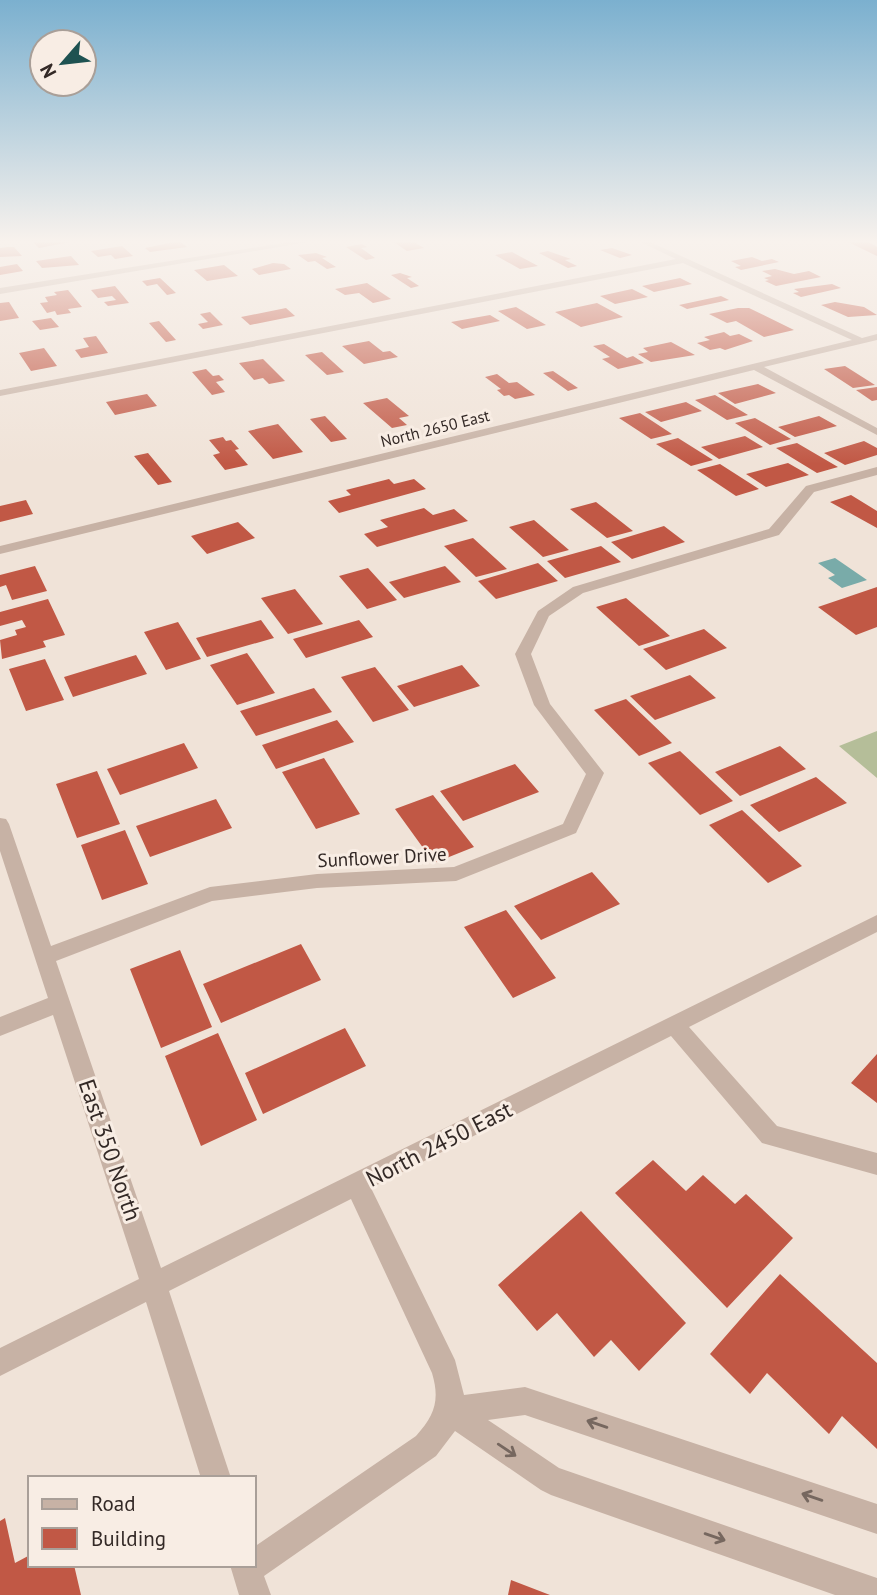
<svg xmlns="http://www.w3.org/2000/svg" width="877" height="1595" font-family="'PT Sans',sans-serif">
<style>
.green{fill:#b5be99}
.water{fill:#79aba9}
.building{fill:#c15845}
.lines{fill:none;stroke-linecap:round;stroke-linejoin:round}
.minor{fill:#c7b2a5;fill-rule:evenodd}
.oneway{stroke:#76675f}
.labels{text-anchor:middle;stroke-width:6;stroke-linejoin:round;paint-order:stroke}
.far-street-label{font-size:16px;fill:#332926;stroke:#f8ede4}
.street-label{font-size:19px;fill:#332926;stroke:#f8ede4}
.near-street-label{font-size:23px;fill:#332926;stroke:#f8ede4}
</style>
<rect width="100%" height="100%" fill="#f0e3d8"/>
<!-- green -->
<path class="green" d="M877,731V778L839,746Z"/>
<!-- water -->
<path class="water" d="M835,558L867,580L842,588L828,578L835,575L818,563Z"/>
<!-- building -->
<path class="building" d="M75,241L39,248L33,242L41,241Z
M179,241L187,247L150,252L145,248Z
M392,241H412L424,248L407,251Z
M846,241H867L877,247V256Z
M362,244L367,247L361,248L375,258L366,260L346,247Z
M122,246L133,256L115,259L111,255L98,257L91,251Z
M8,247H14L22,256L0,257V248Z
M612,248L632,255L620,258L600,250Z
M548,251L571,259L565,260L577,266L568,268L539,253Z
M512,252L538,266L520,269L495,255Z
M316,253L327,257L322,258L336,267L327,269L315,261L308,262L298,255Z
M71,256L79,265L42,268L36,261Z
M752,257L762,261L772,259L779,262L741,270L735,267L741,266L731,261Z
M273,263L284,264L291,269L259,275L252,269Z
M17,264L23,271L0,275V267Z
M224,265L238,276L207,281L194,270Z
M775,269L794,274L809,271L821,277L776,286L765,281L769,280L764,278L772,276L762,271Z
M400,273L412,277L407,278L419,286L411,288L391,275Z
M160,278L176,293L167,295L157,284L147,286L142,281Z
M680,278L692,284L654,292L642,286Z
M367,283L391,299L373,303L359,293L345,295L335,289Z
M832,284L841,288L801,297L793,293L799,292L794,289Z
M115,286L129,303L108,306L104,302L116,300L112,296L98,298L91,290Z
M632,289L648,297L615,304L600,296Z
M68,290L82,307L68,309L71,313L57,315L55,311L47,313L40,303L48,302L45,297L57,295L54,292Z
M721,296L729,300L687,309L679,305Z
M9,302L19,318L0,321V303Z
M835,302L864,307L877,315L848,317L821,305Z
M597,303L623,317L581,327L555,312Z
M516,307L546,325L527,329L498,311Z
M286,308L295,316L250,325L241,317Z
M738,308H749L794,330L764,337L736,321L727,323L709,314Z
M210,312L223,325L203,329L198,324L208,322L200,314Z
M490,315L500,321L462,329L451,322Z
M51,318L59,327L40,330L32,321Z
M159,321L176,340L166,342L149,323Z
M724,332L730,336L739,334L753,341L725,350L720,348L710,350L697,343L710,340L704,337Z
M96,336L108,353L81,358L75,350L89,347L83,338Z
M369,341L383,352L390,351L398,357L364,364L342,346Z
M671,342L695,355L651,362L638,354L648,352L643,348Z
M604,344L627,358L633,356L644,363L618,369L602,359L610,357L593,346Z
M44,348L57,366L31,371L19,353Z
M322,352L344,372L327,375L305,355Z
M263,359L285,381L269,384L263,378L254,380L239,363Z
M845,366L875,385L853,388L824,369Z
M206,369L213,376L219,375L224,380L216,382L225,392L212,395L192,372Z
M553,371L578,388L568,391L543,373Z
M497,374L509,383L517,382L535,395L515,399L509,395L504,396L497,390L501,389L485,377Z
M758,384L776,393L735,404L718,393Z
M877,387V400L872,401L856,390Z
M147,394L157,406L115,415L106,402Z
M715,395L748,415L727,420L695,400Z
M387,398L409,416L399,418L407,425L392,428L363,403Z
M686,402L702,411L661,422L645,412Z
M640,413L672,434L651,439L619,418Z
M325,416L347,439L331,442L310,419Z
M819,416L837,426L795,437L778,427Z
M755,418L791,439L770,445L735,423Z
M278,424L303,452L273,459L248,431Z
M745,436L763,447L719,459L701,447Z
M223,437L226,441L231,440L239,449L235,450L248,465L225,470L213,455L220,453L209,440Z
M678,438L713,460L691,466L656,444Z
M864,441L877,448V455L845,465L824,453Z
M797,443L838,467L817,473L776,448Z
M148,453L172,482L158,485L134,456Z
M788,463L809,475L766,487L746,474Z
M720,464L759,489L736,496L697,470Z
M389,479L394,484L414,479L426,489L339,513L328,501L351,495L346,490Z
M851,495L877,511V528L830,502Z
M26,500L33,514L0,522V506Z
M596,502L633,531L607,538L570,509Z
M424,508L433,515L454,509L468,521L377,547L364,534L388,527L380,520Z
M534,520L569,550L543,557L509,527Z
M238,522L255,538L207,554L191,536Z
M664,526L685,542L632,559L611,542Z
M473,538L507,569L476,577L444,546Z
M601,546L621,562L565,578L547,561Z
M538,563L558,581L496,599L478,581Z
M35,566L47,591L12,600L6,585L0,587V575Z
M445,566L461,582L404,598L389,582Z
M368,568L397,600L367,609L339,576Z
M877,587V627L856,635L818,607Z
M295,589L323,624L288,634L261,598Z
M626,598L670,636L639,646L596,607Z
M48,599L65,635L43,641L46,647L2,659L0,640L17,635L15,630L26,627L22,620L0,626V612Z
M261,620L274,638L207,657L196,638Z
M359,620L373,637L306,658L293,639Z
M178,622L201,659L166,670L144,632Z
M704,629L727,648L666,670L643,649Z
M247,653L275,693L237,705L210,665Z
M136,655L147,674L73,697L64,677Z
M45,659L64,700L26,711L9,669Z
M462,665L480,686L414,707L397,686Z
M375,667L409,710L373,722L341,677Z
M690,675L716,698L655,720L630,696Z
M314,688L332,712L256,736L240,711Z
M626,699L672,743L639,756L594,710Z
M337,720L354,742L276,769L262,745Z
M184,743L198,768L120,795L107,769Z
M780,746L806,769L740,796L715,772Z
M680,751L733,801L700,815L648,763Z
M324,758L360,814L316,829L282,772Z
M515,764L539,792L463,821L440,791Z
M97,771L120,824L77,838L56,784Z
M816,777L847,803L779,832L750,805Z
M433,795L474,847L434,863L395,809Z
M216,799L232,828L150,857L136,826Z
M742,810L802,866L768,883L709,825Z
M125,830L148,884L102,900L81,845Z
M592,872L620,904L541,940L514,906Z
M506,910L556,978L513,998L464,927Z
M301,944L321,980L221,1023L203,984Z
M180,950L212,1027L161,1048L130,969Z
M345,1028L366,1066L263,1114L245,1073Z
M218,1033L257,1120L201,1146L165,1056Z
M877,1054V1103L851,1083Z
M653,1160L686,1191L703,1175L735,1204L746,1194L793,1238L727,1308L615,1193Z
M581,1211L686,1323L639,1371L611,1340L594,1357L557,1313L537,1331L498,1285Z
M780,1274L877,1363V1449L842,1416L829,1434L767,1373L750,1394L710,1354Z
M5,1518L15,1563L30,1555V1565H74L81,1595H0V1521Z
M511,1580L550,1595H508Z"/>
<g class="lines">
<!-- minor -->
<path class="minor" d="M296,241H314L0,294V288Z
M638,241H648L862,338L877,334V340L764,367L877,428V435L754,370L0,554V546L852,340L683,263L0,396V390L676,259Z
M877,467V475L814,492L779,535L583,593L549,616L531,654L550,704L604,773L576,833L456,881L317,888L212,901L56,961L161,1268L877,915V932L689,1027L777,1126L877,1153V1175L762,1143L671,1036L371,1188L455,1360L464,1395L525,1387L877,1504V1534L525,1415L488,1420L559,1468L877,1578V1595H835L551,1495L541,1490L455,1431L436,1456L264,1576L271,1595H239L230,1565H254V1547L416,1436C435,1415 440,1400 432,1373L351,1199L169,1291L231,1478H201L146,1302L0,1376V1348L139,1279L53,1015L0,1036V1017L48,998L0,851V818L6,819L9,824L51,946L210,887L317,874L454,867L563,824L586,774L534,705L515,654L538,611L573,587L769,529L806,486Z"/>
</g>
<!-- one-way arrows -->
<defs><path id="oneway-shaft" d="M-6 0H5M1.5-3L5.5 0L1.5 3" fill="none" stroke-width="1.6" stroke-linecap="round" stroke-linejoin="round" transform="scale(1.75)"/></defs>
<g class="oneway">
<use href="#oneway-shaft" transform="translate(597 1424) rotate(-161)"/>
<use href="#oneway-shaft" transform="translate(507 1450) rotate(34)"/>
<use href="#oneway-shaft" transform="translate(812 1497) rotate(-161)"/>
<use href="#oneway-shaft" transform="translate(715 1537) rotate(19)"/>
</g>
<!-- sky -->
<linearGradient id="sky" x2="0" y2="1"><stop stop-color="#7bb0cf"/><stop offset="0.52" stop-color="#f8f2ed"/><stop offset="1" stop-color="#f8f2ed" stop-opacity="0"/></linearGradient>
<rect width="877" height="464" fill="url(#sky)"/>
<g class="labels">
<!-- far-street labels -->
<g class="far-street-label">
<text transform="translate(435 428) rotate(-14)" y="6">North 2650 East</text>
</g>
<!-- street labels -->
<g class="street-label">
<text transform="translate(382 857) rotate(-3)" y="7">Sunflower Drive</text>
</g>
<!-- near-street labels -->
<g class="near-street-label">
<text transform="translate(439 1144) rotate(-27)" y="8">North 2450 East</text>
<text transform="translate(110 1150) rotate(71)" y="8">East 350 North</text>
</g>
</g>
<!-- legend -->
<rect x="28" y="1476" width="228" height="91" fill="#f8ede4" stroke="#a99f98" stroke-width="2"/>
<rect x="42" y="1499" width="35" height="10" fill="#c7b2a5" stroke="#a99f98" stroke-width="2"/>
<text x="91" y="1511" font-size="21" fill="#332926">Road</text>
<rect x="42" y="1528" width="35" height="21" fill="#c15845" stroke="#a99f98" stroke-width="2"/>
<text x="91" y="1546" font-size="21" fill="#332926">Building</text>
<!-- north arrow -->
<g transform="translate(63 63) rotate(242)"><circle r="33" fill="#f8ede4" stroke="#a99f98" stroke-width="2"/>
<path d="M0-5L12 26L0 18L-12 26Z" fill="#1e5251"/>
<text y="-10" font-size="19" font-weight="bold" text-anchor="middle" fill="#332926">N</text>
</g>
</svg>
